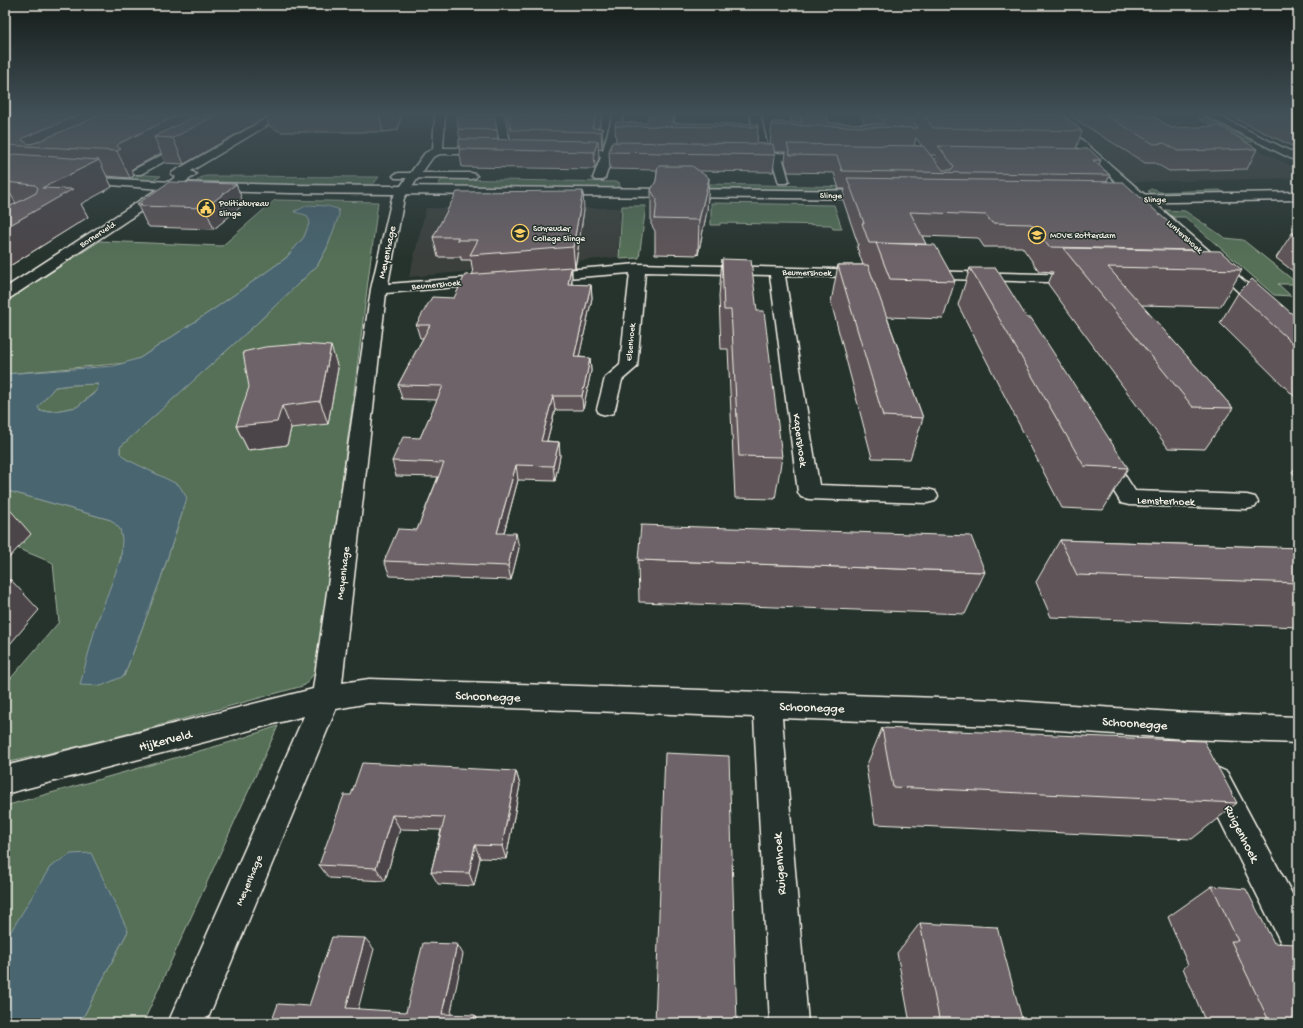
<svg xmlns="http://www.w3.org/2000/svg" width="1303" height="1028" font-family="'Gochi Hand',sans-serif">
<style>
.built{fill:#3b413e}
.green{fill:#547057;stroke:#a4b0a0}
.water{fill:#49656f;stroke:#8d9d9f;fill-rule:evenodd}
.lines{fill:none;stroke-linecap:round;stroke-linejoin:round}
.minor-casing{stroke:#f4f1e8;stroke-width:3}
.major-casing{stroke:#f4f1e8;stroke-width:3}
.minor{fill:#26332d;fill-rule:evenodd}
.major{fill:#26332d;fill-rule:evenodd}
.wall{fill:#5e5559;stroke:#f4f1e8;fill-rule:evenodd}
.shaded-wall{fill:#4c4548;stroke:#f4f1e8}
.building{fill:#6d6367;stroke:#f4f1e8}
.labels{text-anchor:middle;stroke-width:3;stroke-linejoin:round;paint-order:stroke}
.far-street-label{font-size:9px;fill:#f4f1e8;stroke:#26332d}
.far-poi-label{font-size:9px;fill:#f4f1e8;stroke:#26332d;text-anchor:start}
.street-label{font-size:11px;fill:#f4f1e8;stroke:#26332d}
.near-street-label{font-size:13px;fill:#f4f1e8;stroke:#26332d}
</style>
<rect width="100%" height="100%" fill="#26332d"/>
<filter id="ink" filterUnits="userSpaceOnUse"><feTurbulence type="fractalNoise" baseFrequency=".025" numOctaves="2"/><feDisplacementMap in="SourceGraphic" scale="8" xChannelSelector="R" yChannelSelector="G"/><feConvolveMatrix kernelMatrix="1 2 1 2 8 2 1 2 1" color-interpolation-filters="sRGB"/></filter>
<g filter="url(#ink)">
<!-- built -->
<path class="built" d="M1197,121L1298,169V178L1133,182L1068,124Z
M426,208H620L618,257L409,277Z"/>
<!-- green -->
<path class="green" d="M1198,119H1207L1253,142H1243Z
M5,165L161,176L149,182L5,173Z
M206,176H212L379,177L370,188L194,184L200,178Z
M442,179L619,182L620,186L617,188L610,189L436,188Z
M659,183L1056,191L1103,197L689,190Z
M1151,189H1155L1159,192L1220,190L1229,196H1155L1148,191Z
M275,200L378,202L353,400L316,671L305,685L299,687C201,714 104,742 5,763V685L59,622L53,563L5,543V490L111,520C114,523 119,526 120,529C131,548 104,605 96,625L124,676L160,581L187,498L126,459L120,453V447L255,325L317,266L327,248L339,215L338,209L317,205L294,211L306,215L310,221L304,237L286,258L217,307L140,358L127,363L5,374V302L100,241L222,246Z
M711,203L834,205L842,229H833L831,225L720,223V225H711Z
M622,206H646L639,258L619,259Z
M1165,210L1185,211L1225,238L1243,240L1298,284H1278L1291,296L1274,295L1185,217H1172Z
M98,384L97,390L77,407L55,411H40L37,407L55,387L71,385Z
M278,726L143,1023H80L128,931L5,941V806L231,742Z"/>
<!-- water -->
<path class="water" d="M308,205L327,206L338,209L339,215L327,248L317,266L255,325L120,447V453L126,459L179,485L187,498L160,581L124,676L101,686L80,685L96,625L121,558L122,539L120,529L111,520L5,490V374L114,366L140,358L217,307L286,258L304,237L310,221L306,215L294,212ZM98,384L97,391L77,407L55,411H40L38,407L55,387L71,385Z
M91,853L128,931L80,1023H5V941L50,867L71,854Z"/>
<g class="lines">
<defs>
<path id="minor" d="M274,114H286L191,171L196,174L194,176L10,298L5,300V288L176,177L171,174L173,172Z
M435,114H445L443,148H489L494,151L489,154H440L433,157L404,198L388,284L491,276L496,277L498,280L496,283L491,284L386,293L342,683L369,679L1000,700L1187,713L1298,717V743L1187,739L1000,726L782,718L808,1023H770L754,717L369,703L336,709L206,1023H168L304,716L5,794V766L313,689L371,289L392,198L425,153L433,149Z
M494,114H504L512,152L511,154L507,155L502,152Z
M613,114H623L614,150L639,151L644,154L639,157H612L605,178L603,180H595L593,178L601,157L570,156L565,153L570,150H603Z
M750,114H760L769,153L815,154L820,157L815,160H783L789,181L787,183H779L772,160L746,159L741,156L746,153H758Z
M1041,114H1052L1298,328V342L1292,340Z
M1202,114H1215L1298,155V162Z
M189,141L193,142L194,144L193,146L141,174H133L131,172L133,170Z
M638,264L872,270L874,273L872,276L867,277L785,276L819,485L927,489L935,491L938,496L935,501L927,503L809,499L801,497L798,492L770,275L645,272L637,367L622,380L615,409L613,413L606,415L599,413L597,409L605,378L620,365L630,273L541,280L536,279L534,276L536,273L541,272Z
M921,271L1081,275L1086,276L1088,279L1086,282L1081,283L916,278L914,275L916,272Z
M1103,451L1110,452L1135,491L1247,495L1255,497L1258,502L1255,507L1247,509L1129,505L1121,503L1093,457L1096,452Z
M1216,767L1227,772L1298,905V959L1286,953L1201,782L1205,772Z"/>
<path id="major" d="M399,173H471L475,174L477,176L475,178L471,179L395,178L393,176L395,174Z
M80,177L172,182L291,185L875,191L879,192L881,195L879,198L875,199L291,193L172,190L76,182L74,180L76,178Z
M1298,192V200L1113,203L1109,202L1107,199L1109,196L1113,195Z"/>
</defs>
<!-- minor casing -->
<use href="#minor" class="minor-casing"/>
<!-- major casing -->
<use href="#major" class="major-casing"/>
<!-- minor -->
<use href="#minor" class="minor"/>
<!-- major -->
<use href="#major" class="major"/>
</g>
<!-- wall -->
<path class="wall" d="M5,114H401L398,130L383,132H281L269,126L266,117L184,164L165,163L161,153L132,169L131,170L134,176L130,178L107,176L112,187L81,204L88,217L5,269Z
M504,114H603L599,128H602L603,146L602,149H598L599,158L595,169L462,167L459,149L460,139L458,129L497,130L498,140H511Z
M790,114H826L829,123L865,124L860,114H1063L1082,131L1076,149L1101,160L1099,165L1110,175L1107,182L1200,250L1242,270L1220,307L1141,305L1233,408L1205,449L1168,448L1048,284L1053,272L1039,271L1022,247H984L978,238L922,236L926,245L955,281L943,319L887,317L923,418L910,459L872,458L831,302L838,265H863L857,247L858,244L843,200L845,189H839L834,173L788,172L785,162L786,152H774L775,155L773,172L698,171L709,178L707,211L698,255L655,254V231L651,224V190L656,181L657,170L610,169L609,152L616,142L615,126L674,123L758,127L757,144H770L772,122L792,123ZM916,138L922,146H914ZM930,155H936L935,160Z
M1067,114H1151L1171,128L1257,149L1247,169L1169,171L1155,163H1145Z
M1226,114H1298V149Z
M236,184L244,204L214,229L149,227L148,225H147L137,204Z
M584,210L575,268H572V285H591L592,298L579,357L590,358L591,371L583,410H555L547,441L559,442L560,456L555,481L518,480L504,533L519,548L511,580L390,576L384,561L417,530L438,477L396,476L392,461L420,438L437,400L402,399L398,385L423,338H420L416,325L454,298L473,274L471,260H461V257H438L433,237Z
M1292,233L1298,234V275L1276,258Z
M722,259L757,311L782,457L775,499L735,498L728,349H721L719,296Z
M970,268L1128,468L1103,510L1062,508L958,305Z
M1238,293L1298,319V400L1220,323Z
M338,368L328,424L291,428L287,445L248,450L236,426Z
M1298,464V479L1292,472Z
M1060,540L1298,548V627L1051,617L1036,582Z
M638,560L985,572L965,614L639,602Z
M882,728L1237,803L1192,839L875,824L866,767Z
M516,771L520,785L506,859L480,858L474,886L438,884L431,872L441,830L400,829L385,881L329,878L319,865L351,795Z
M1212,886L1274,943L1298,1023H1206L1183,968L1188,965L1168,917Z
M920,923L1023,1023H910L897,953Z"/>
<!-- shaded-wall -->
<path class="shaded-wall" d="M81,114H146L25,146L22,140L25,137Z
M180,114H265L266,117L184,164L173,138L154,137L161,153L132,169L131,170L134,176L130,178L117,151V146L120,143Z
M379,114H401L398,130L383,132Z
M597,114H603L597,132L592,128Z
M674,114H675L674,126H673Z
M602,128L603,146L602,149L601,132Z
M598,141L599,158L595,169L594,152Z
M99,160L112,187L81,204L88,217L5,269V195L10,193L24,217L42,188Z
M709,178L707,211L698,255L699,220Z
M236,184L244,204L214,229L205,208Z
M583,191L584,210L575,268L573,247Z
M571,267L572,279L569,297L568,284Z
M591,285L592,298L576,371L574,357Z
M331,346L338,368L328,424L320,401Z
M590,358L591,371L583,410L582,396Z
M553,396L555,410L543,456L541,441Z
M282,406L291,428L287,445L248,450L236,426Z
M559,442L560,456L555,481L553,466Z
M516,465L518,480L500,547L497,533Z
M5,504L31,534L5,562Z
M516,533L519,548L511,580L508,566Z
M11,580L39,610L5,650V586Z
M516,771L520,785L506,859L502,846Z
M392,815L400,829L385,881L376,868Z
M475,845L480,858L474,886L469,873Z
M365,938L374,949L356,1017L346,1008Z
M457,944L463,954L449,1022L442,1014Z
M475,1015L480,1023H473Z"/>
<!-- building -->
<path class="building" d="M5,114H81L25,137L22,140L29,144L34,143L103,114H180L120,143L117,146L121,149L117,151L5,145Z
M199,114H219L173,138L154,137Z
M457,114H494L497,130L458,129Z
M507,114H597L592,128H602L601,132L511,130Z
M649,114H674L673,123L758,124V127L615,126L616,122L647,123Z
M799,114H826L829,123L884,124L878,114H909L918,128L773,125L772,122L802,123Z
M923,114H1063L1082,131L933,128Z
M1103,114H1151L1171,128L1220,126L1257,149L1178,151L1164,143L1154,144Z
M1288,114H1298V118Z
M459,139L598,141L594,152L459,149Z
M612,142L773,144L775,155L609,152Z
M787,144L923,146L943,170H951L954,166L938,146L1089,149L1101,160H1093L1110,175L842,171L837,156L790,155Z
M14,154L99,160L42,188L73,189L5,228V209L36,193L38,188L35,185L5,182V158Z
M658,166H692L709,178L699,220L655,219L657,200L651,190L656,181Z
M847,178L1123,182L1200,250L1049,247L1031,224L992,223L986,215L910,212L926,244L869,243L862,223H864Z
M169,182L236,184L205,208L139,206L142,204H137Z
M583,191L573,247L470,255L478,240H457L458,237H433L457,192Z
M5,192L10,193L5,195Z
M1292,233L1298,234V238Z
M876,243L935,245L955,281L890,279Z
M1063,248L1220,251L1242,270L1108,267L1233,408L1193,407Z
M722,259L751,260L757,311H764L782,457L739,456L731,310H724Z
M838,265H868L923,418L883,416Z
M571,267L568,284L591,285L574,357L590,358L587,373L582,396H553L541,441L559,442L553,466L516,465L497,533H516L508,566L384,561L398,529L417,530L444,463L392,461L403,437L420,438L443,386L398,385L430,325H416L432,297L454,298L465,275Z
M970,268H996L1027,318H1031L1128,468L1084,466Z
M1252,279L1298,319V348L1238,293Z
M301,344L331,346L320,401L282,406L277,422L236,426L249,387L243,352L265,347Z
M641,525L971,536L985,572L638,560Z
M1060,540L1298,548V583L1077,575Z
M5,579L11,580L5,586Z
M882,728L1204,741L1237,803L893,787Z
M665,753L729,756L737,1023H655Z
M362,763L516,771L502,846L475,845L469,873L431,872L445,817L392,815L376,868L319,865L344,795H351Z
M1212,886L1246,889L1274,943L1298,944V1023H1270L1231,941H1238Z
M920,923L997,927L1023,1023H940Z
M332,937L365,938L346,1008L406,1012L423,943L457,944L442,1014L475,1015L473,1023H271L278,1004L309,1006Z"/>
</g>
<!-- sky -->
<linearGradient id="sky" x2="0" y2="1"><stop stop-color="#151c19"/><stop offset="0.44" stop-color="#415057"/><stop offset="1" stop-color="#415057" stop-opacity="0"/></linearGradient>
<rect width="1303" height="258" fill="url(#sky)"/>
<!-- icons -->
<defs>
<symbol id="civic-ring" viewBox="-11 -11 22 22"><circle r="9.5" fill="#26332d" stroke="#ffd166" stroke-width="1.5"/><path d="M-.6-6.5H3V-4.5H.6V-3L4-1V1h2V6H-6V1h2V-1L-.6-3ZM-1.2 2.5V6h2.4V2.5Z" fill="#ffd166"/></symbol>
<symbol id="school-ring" viewBox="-11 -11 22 22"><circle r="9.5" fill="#26332d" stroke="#ffd166" stroke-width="1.5"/><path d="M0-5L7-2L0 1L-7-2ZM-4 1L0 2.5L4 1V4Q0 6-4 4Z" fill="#ffd166"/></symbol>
</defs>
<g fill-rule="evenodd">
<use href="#civic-ring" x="196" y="198" width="20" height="20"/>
<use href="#school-ring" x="510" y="223" width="20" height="20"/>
<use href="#school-ring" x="1027" y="225" width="20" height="20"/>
</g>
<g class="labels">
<!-- far-street labels -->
<g class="far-street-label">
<text transform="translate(831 195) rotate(1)" y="3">Slinge</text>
<text transform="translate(1155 199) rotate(-1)" y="3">Slinge</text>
<text transform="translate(97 234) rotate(-33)" y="3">Bornerveld</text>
<text transform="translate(1185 236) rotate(42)" y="3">Luntershoek</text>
<text transform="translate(807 272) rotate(1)" y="3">Beumershoek</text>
<text transform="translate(436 284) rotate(-5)" y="3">Beumershoek</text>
<text transform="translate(630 342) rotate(-84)" y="3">Elsenhoek</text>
</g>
<!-- far-poi labels -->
<g class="far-poi-label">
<text x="219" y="206">Politiebureau<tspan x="219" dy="10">Slinge</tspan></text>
<text x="533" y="231">Schreuder<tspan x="533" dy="10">College Slinge</tspan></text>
<text x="1050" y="238">MOVE Rotterdam</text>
</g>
<!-- street labels -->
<g class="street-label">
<text transform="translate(386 252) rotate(-78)" y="4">Meyenhage</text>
<text transform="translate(801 440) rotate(82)" y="4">Kapershoek</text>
<text transform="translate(1166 500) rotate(2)" y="4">Lemsterhoek</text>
<text transform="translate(342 573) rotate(-83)" y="4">Meyenhage</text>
<text transform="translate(248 880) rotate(-67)" y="4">Meyenhage</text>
</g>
<!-- near-street labels -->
<g class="near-street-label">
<text transform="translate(488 695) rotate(2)" y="5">Schoonegge</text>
<text transform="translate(812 706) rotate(2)" y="5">Schoonegge</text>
<text transform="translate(1135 722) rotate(4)" y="5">Schoonegge</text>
<text transform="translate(165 739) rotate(-14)" y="5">Hijkerveld</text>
<text transform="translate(1243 833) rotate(63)" y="5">Ruigenhoek</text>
<text transform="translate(778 864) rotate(-94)" y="5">Ruigenhoek</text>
</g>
</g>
<!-- margin -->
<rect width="1303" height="1028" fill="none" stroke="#26332d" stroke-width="20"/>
<rect x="10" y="10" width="1283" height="1008" fill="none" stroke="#f4f1e8" stroke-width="1.5" filter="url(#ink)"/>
</svg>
